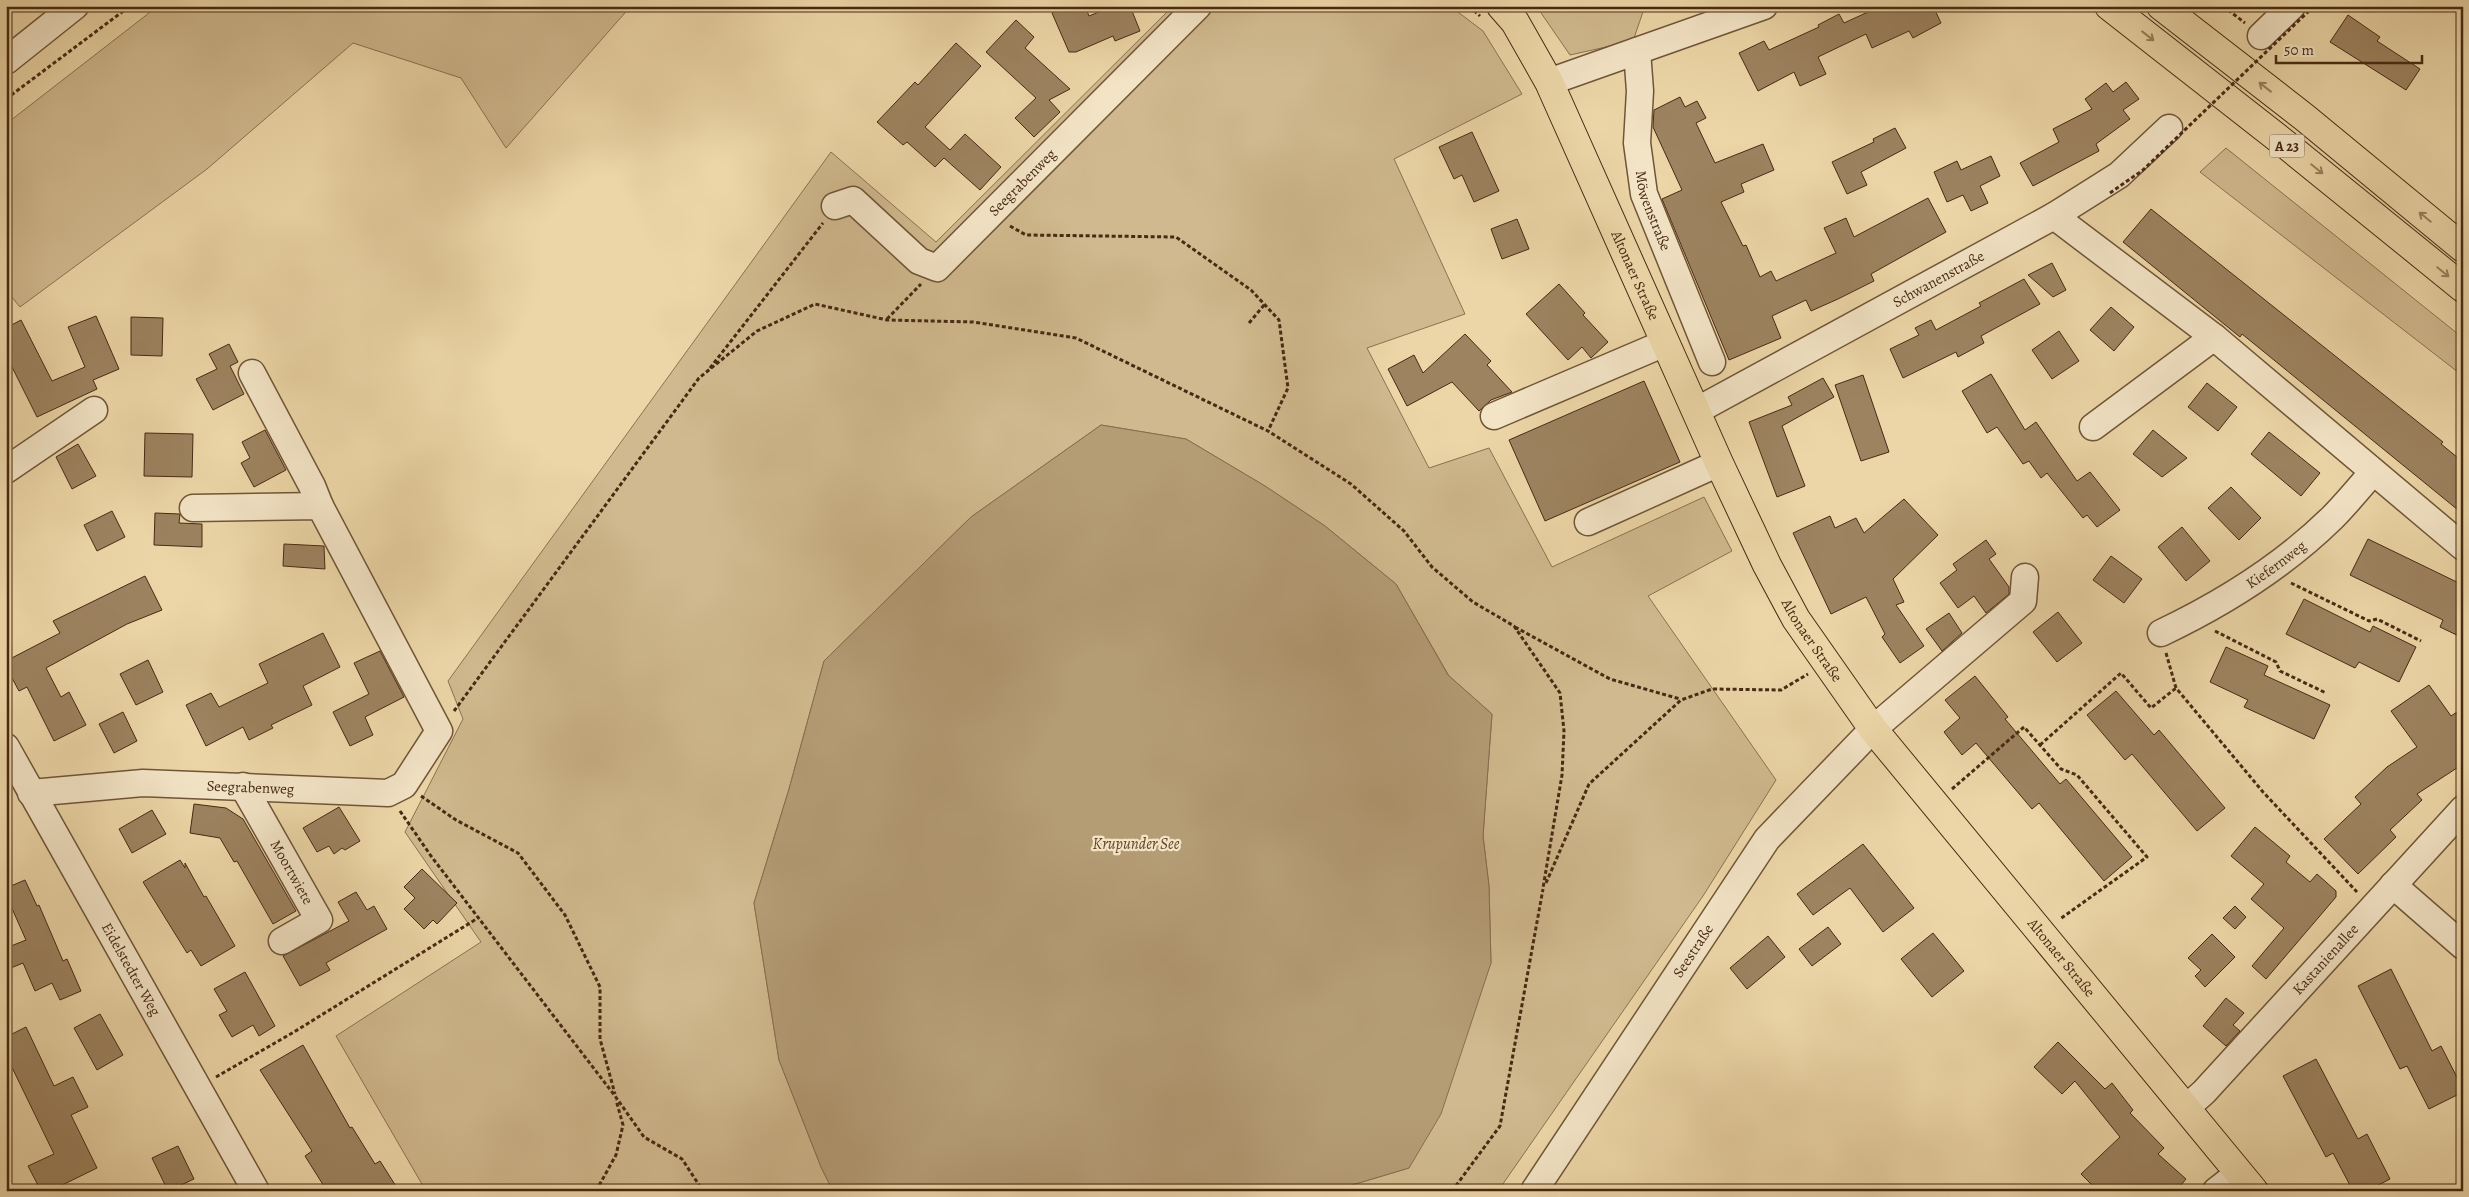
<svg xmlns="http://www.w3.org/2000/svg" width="2469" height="1197" font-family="Alegreya,serif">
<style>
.green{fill:#d0b98e;stroke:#8c7250}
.water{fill:#b49c75;stroke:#886e4e}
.building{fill:#9d8360;stroke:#472a13}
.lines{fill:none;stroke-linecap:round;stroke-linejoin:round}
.minor-casing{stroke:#705538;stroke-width:29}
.major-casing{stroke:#472a13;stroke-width:30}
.highway-casing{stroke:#472a13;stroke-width:30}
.path{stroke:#472a13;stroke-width:3;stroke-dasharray:4 2.5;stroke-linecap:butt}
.minor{stroke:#f3e4c6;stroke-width:26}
.major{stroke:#ecd6a7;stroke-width:28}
.highway{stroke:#ecd6a7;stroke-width:28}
.path-bridge{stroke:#472a13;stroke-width:3;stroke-dasharray:4 2.5;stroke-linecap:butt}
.oneway{stroke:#9a805d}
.labels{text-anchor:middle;stroke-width:4.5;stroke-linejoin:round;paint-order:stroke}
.shield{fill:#f3e4c6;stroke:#7b6249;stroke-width:1}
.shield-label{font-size:14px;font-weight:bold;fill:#472a13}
.street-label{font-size:15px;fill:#472a13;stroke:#f3e4c6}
.water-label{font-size:16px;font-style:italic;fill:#62462c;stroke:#f3e4c6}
</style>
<rect width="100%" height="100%" fill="#ecd6a7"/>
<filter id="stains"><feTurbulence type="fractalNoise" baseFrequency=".004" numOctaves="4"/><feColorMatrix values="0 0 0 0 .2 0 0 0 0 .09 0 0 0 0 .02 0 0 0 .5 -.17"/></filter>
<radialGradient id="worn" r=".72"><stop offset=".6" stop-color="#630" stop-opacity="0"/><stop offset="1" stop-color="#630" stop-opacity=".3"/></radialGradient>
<!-- green -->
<path class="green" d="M158,6H631L506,148L461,78L353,43L207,169L20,307L6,290V124Z
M1173,6H1450L1483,31L1522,94L1394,159L1465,314L1367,348L1429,468L1489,448L1552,567L1704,497L1732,551L1648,596L1776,780L1703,896L1498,1191H1351L1352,1185L1409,1168L1491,963L1489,886L1483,836L1492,714L1449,676L1396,584L1325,526L1265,486L1186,439L1101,425L971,517L824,661L789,789L754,903L779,1060L821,1167L833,1191H426L336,1036L481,942L405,832L463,719L448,681L831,152L936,242Z
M1540,6H1645L1633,41L1570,55L1539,10Z
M2226,148L2463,338V376L2200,172Z"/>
<!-- water -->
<path class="water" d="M1101,425L1186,439L1265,486L1325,526L1396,584L1448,675L1492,714L1483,836L1489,886L1491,963L1441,1114L1409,1168L1352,1185L1351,1191H833L821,1167L779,1060L754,903L789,789L824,661L971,517Z"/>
<!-- building -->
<path class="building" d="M1067,6H1085L1089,16L1113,6H1130L1140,31L1115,41L1113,36L1076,52H1069L1052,13Z
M1881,6H1933L1941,23L1913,38L1909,31L1872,48L1866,34L1818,57L1826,74L1800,86L1794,72L1758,91L1739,53L1764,41L1769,50L1819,27L1818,25L1839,14L1844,23Z
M2348,15L2380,37L2377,41L2420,69L2406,90L2330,42Z
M1016,20L1034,37L1025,48L1070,89L1049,100L1060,112L1034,137L1015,118L1036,98L986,52Z
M956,43L981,66L925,127L950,150L965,134L1001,167L980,190L944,158L935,167L907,142L903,145L877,122L915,82L918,85Z
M2126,82L2139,99L2123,110L2130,119L2096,144L2099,151L2033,186L2020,163L2059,142L2053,129L2092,109L2085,99L2106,83L2113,92Z
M1680,97L1685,107L1697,101L1706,118L1696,123L1715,163L1763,144L1774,170L1741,184L1744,192L1721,202L1743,246L1746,245L1760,277L1771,271L1776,281L1836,253L1824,228L1846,218L1854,237L1928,198L1946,232L1871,274L1874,281L1838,299L1811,311L1806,300L1772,316L1781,338L1729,360L1662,199L1682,190L1653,127L1654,110Z
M1895,128L1906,148L1861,172L1867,185L1847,194L1832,162L1874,142L1873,139Z
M1472,132L1499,191L1474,202L1462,175L1454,179L1439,147Z
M1991,156L2000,176L1980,186L1988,203L1971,211L1963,195L1947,202L1934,172L1957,161L1961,170Z
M2151,209L2443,442L2441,444L2463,462V514L2242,334L2240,337L2123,242Z
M1517,219L1529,249L1502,259L1491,229Z
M2052,263L2066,290L2053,297L2028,275Z
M2024,279L2040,304L1981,336L1984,343L1958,357L1956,352L1903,378L1890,349L1919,335L1915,328L1931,320L1936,330L1981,306L1979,303Z
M1559,284L1585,313L1583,315L1608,342L1591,358L1582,347L1568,360L1526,314Z
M2111,307L2134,327L2114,351L2090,330Z
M96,316L119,369L93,380L97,389L37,417L6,355V328L21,320L52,381L85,367L68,327Z
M131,317L163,318L162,356L131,355Z
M2059,331L2079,361L2052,379L2032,350Z
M1465,334L1491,361L1487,365L1512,392L1491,400L1479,411L1452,382L1407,406L1388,369L1414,355L1423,373Z
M229,344L238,362L230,366L244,394L213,410L196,379L217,369L209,354Z
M1991,374L2025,430L2036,422L2077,481L2090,472L2120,510L2097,527L2087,515L2083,518L2047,473L2041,478L2029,461L2023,464L1997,427L1987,433L1962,391Z
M1863,375L1889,452L1861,461L1835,385Z
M1823,378L1834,397L1782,426L1805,486L1777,497L1749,422L1792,405L1788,397Z
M1644,381L1680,462L1545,521L1509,440Z
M2207,383L2237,407L2218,431L2188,407Z
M265,430L286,470L254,487L241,463L250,458L242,442Z
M2153,430L2187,458L2162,477L2133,454Z
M2269,432L2320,473L2301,496L2251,454Z
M145,433L193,434L192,477L144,476Z
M78,444L96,476L72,489L56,457Z
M2231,487L2261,518L2239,540L2208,508Z
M1904,499L1938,535L1893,579L1904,602L1896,605L1924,646L1900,663L1882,637L1885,634L1866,597L1831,614L1793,533L1830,516L1835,528L1856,518L1864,533Z
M112,511L125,537L97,551L84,525Z
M155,513L180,514L179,523L202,524V547L154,545Z
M2182,527L2210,561L2186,581L2158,547Z
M2368,539L2463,585V638L2440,627L2443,620L2350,575Z
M1986,540L1996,554L1989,559L2009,587V594L1986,613L1974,596L1958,608L1940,583L1957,570L1953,564Z
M284,544L324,546L325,569L283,566Z
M2111,556L2142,579L2124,603L2093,580Z
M145,576L162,610L127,624L46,668L61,697L69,692L86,725L54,741L27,687L19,691L6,667V661L60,633L53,621Z
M2304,599L2370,632L2373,626L2416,647L2399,682L2359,662L2355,668L2286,634Z
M2058,612L2082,643L2057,662L2033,632Z
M1949,613L1962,633L1942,651L1926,629Z
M323,633L340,667L303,686L312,705L271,725L273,728L249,740L243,727L206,746L186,705L211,693L219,707L268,683L259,664Z
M2226,647L2268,666L2264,675L2330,705L2314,739L2244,707L2248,700L2210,682Z
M380,651L404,697L365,717L373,735L350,746L333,712L369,694L354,663Z
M148,660L163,692L136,705L120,674Z
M1975,676L2008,717L2005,719L2060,784L2066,779L2132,857L2104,881L2039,803L2032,809L1976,743L1962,755L1944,732L1960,718L1945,700Z
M2429,685L2451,716L2463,708V764L2417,794L2422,800L2390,830L2396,837L2358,874L2324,839L2361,804L2355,797L2387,767L2417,747L2391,711Z
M2116,691L2154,735L2159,730L2225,808L2197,831L2132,754L2125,760L2087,715Z
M123,712L137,741L114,753L99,724Z
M194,804L226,808L243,819L296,911L273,924L237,861L234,862L220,838L190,833Z
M339,807L360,841L345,850L342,848L334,854L329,846L317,852L303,828Z
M152,810L166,834L132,853L119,829Z
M2255,827L2290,856L2286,862L2310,882L2317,874L2336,891V897L2266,979L2252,966L2284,928L2251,899L2264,884L2231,856Z
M1863,844L1914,908L1883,932L1850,888L1813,915L1797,894Z
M180,860L185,868V863L204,897L206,896L235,946L201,966L191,950L187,953L143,882Z
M422,869L457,903L437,924L433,920L424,929L404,909L415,898L404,887Z
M25,880L37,906L39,905L63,961L67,959L81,991L60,1000L52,983L35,991L23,963L6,970V948L26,940L10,904L6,906V888Z
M356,892L367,910L374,906L387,929L326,963L330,970L300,986L283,956L349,921L338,902Z
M2235,906L2246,917L2235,929L2223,918Z
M1828,927L1841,944L1812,966L1799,949Z
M1933,933L1964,971L1932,997L1901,959Z
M2212,934L2235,957L2205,987L2195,976L2201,970L2188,958Z
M1768,936L1785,957L1747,989L1730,968Z
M2391,969L2432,1051L2441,1046L2463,1089V1092L2429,1109L2407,1066L2400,1069L2358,986Z
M245,972L275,1026L259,1036L253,1025L232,1037L219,1015L227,1011L214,989Z
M2226,998L2244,1013L2233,1025L2240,1031L2226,1046L2203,1026Z
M100,1014L123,1055L97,1070L74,1028Z
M26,1027L54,1086L73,1077L88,1107L71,1115L97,1168L50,1191H41L28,1166L54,1154L6,1055V1037Z
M2058,1042L2105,1089L2112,1083L2133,1110L2130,1113L2164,1148L2158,1154L2186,1179L2176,1191H2098L2081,1174L2120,1137L2075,1081L2062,1094L2034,1067Z
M303,1045L350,1128L352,1127L375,1164L380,1161L399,1191H327L305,1156L312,1151L260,1070Z
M2316,1059L2358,1139L2367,1134L2390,1179L2367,1191H2353L2333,1153L2326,1157L2283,1076Z
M178,1146L194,1179L168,1191L152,1158Z"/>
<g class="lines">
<defs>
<g id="minor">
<path d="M2261,36L2292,6"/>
<path id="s1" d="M1637,51L1640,91L1637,143L1644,194L1712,362"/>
<path d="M6,61L75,6"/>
<path d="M1549,82L1764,6"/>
<path id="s2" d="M835,206L853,200L919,261L937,268L1198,6"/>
<path d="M2054,216L2214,337L2463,547"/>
<path d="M252,373L312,486L320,506"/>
<path id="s3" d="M1696,411L2054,216L2119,175L2169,128"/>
<path d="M1494,416L1665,343"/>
<path d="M2093,427L2214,337"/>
<path d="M6,470L94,410"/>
<path d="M1588,522L1719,463"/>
<path id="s4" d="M2161,633C2222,604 2283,566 2332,518C2346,504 2359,488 2373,472"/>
<path id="s5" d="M6,747L256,1191"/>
<path id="s6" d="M243,786L319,920L282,941"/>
<path id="s7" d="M31,793L143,783L388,793L404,785L439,731L320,506L193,508"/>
<path d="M2393,885L2463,946"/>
<path id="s8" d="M2186,1108L2204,1092L2463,809"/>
<path id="s9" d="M1534,1191L1767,839L1873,729L2023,601L2025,577"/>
<path d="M2216,1191L2239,1173"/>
</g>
<g id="major">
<path id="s10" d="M1501,6L1515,22L1549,82L1719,463L1767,565L1796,619L1873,729L2254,1191"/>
</g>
<path id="highway" d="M2109,6L2284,143L2463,288
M2161,6L2304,117L2463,248"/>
</defs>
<!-- minor casing -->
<use href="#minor" class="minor-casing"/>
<!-- major casing -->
<use href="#major" class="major-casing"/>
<!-- highway casing -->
<use href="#highway" class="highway-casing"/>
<!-- path -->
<path class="path" d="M1469,6L1480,16
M2223,6L2245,23
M6,99L130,6
M1010,226L1026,235L1176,237L1251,290L1279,320L1288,388L1268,431
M887,319L921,284
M1249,323L1265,304
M710,368L823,223
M2291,583L2369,621L2377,619L2421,641
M1515,627L1610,679L1680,699
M2215,631L2276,662L2280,671L2326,693
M2166,653L2176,688L2263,792L2357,892
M454,711L699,378L757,331L815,304L887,320L973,322L1076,338L1268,431L1351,484L1404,531L1432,567L1473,602L1514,626L1560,693L1564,731L1562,775L1543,888
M2040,745L2121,673L2151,708L2176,688
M1952,789L2024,727L2061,769L2077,775L2147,857L2060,919
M421,796L456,820L518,853L565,915L600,987V1039L615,1094
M400,811L431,856L615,1096L644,1137L682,1159L703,1191
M1546,883L1589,784L1681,700L1712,689L1781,690L1808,674
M216,1077L294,1032L478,918
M596,1191L616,1155L623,1125L616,1100
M1452,1191L1500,1126L1543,889"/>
<!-- minor -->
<use href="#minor" class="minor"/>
<!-- major -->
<use href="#major" class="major"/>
<!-- highway -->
<use href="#highway" class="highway"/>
<!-- path-bridge -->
<path class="path-bridge" d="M2110,193L2143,170L2314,6"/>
</g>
<!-- one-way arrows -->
<defs><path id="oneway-shaft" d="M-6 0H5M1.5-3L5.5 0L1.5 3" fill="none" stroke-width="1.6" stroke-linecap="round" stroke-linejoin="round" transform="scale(1.25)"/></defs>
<g class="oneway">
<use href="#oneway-shaft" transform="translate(2148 36) rotate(38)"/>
<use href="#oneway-shaft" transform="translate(2265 87) rotate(-142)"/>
<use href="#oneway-shaft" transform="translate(2317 169) rotate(39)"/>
<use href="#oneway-shaft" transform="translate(2425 217) rotate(-141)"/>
<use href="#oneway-shaft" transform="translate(2443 272) rotate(39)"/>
</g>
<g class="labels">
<!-- shield labels -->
<rect class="shield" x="2269.5" y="134.5" width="35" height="23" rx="4"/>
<g class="shield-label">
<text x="2287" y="151">A 23</text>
</g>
<!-- street labels -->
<g class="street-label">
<text dy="5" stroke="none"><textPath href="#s2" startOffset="249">Seegrabenweg</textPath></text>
<text dy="5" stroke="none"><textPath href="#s1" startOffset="162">Möwenstraße</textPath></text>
<text dy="5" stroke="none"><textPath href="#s10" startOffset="302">Altonaer Straße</textPath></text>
<text dy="5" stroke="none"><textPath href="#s3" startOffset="276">Schwanenstraße</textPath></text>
<text dy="5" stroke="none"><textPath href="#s4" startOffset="134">Kiefernweg</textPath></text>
<text dy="5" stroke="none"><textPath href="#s10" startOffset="708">Altonaer Straße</textPath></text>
<text dy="5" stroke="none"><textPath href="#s7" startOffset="220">Seegrabenweg</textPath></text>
<text dy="5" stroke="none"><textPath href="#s6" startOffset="99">Moortwiete</textPath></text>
<text dy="5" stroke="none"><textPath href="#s9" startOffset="288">Seestraße</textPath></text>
<text dy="5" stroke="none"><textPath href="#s10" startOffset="1112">Altonaer Straße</textPath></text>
<text dy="5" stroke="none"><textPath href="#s8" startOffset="204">Kastanienallee</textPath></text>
<text dy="5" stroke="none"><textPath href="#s5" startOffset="255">Eidelstedter Weg</textPath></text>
</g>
<!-- water labels -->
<g class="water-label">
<text x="1136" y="849">Krupunder See</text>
</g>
</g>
<!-- margin -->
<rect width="2469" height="1197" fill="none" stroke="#ecd6a7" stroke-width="25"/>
<rect x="8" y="8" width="2454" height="1182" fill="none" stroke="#472a13" stroke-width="2.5"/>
<rect x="12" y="12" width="2444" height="1172" fill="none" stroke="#472a13"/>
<!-- scale -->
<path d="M2276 55v8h146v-8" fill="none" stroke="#472a13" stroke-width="2.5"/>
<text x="2284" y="55" font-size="15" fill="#472a13" stroke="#f3e4c6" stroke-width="4" paint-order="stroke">50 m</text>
<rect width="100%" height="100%" filter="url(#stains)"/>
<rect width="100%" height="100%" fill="url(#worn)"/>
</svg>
